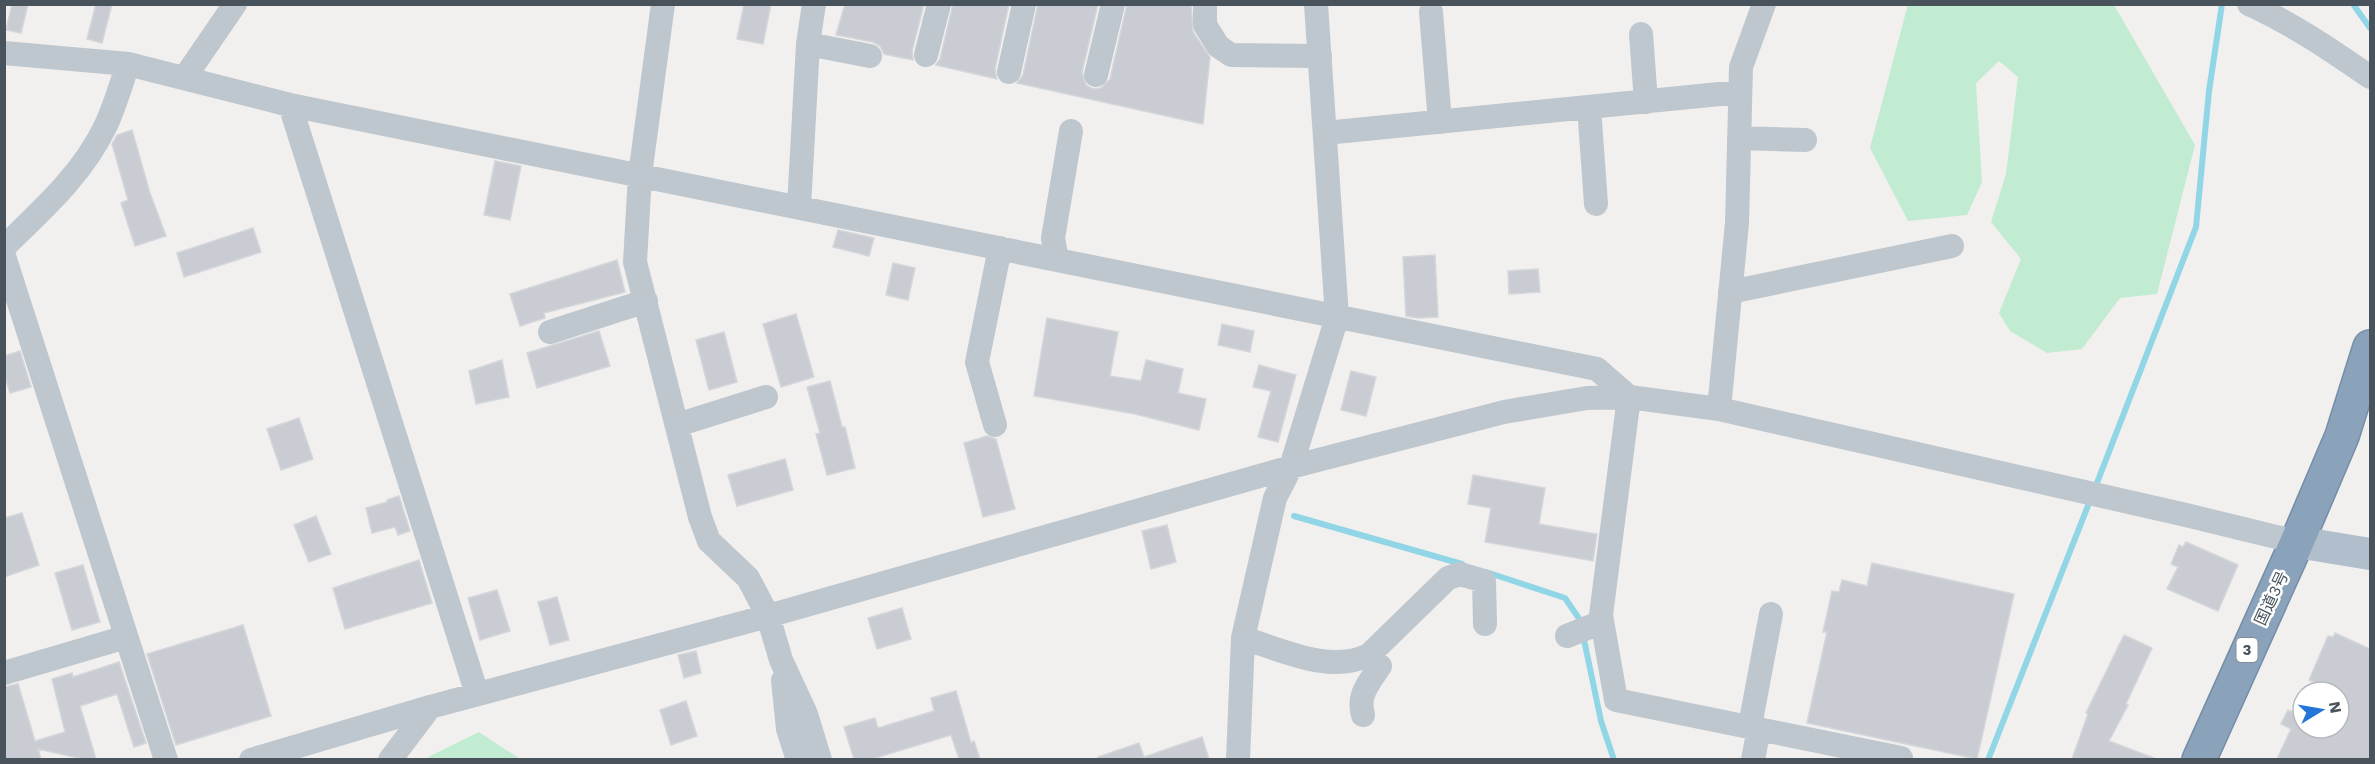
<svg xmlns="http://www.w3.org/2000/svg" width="2375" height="764" font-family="'Work Sans','Noto Sans JP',sans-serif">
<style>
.green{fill:#c1ecd1}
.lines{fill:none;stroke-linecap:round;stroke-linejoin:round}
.stream{stroke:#90d6e7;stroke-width:6}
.building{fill:#c9ccd2;stroke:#d4d6da;stroke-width:1.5}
.highway-casing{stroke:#758ea7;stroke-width:36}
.minor{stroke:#bec7cd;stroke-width:24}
.major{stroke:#b1bfcc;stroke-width:32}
.highway{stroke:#8aa3bb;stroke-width:33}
.labels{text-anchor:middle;stroke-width:5;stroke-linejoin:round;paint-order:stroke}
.shield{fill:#fff;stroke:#7f878d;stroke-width:1.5}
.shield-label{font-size:15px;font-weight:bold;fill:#48535c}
.street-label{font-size:16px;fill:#48535c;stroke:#fff}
</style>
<rect width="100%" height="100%" fill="#f2efef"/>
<!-- green -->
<path class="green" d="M1908,4L2114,5L2195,145L2157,294L2120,298L2082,349L2047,353L2010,331L1999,313L2021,259L1991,222L2006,174L2018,77L1999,61L1976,83L1982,182L1967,215L1908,221L1870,148Z
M479,732L520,759H427L430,756Z"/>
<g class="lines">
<!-- stream -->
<path class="stream" d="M2353,4L2370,28
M2095,488L2196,227L2209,91L2222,4
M1294,516L1462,564
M1486,572L1565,598L1580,620L1581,625
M1583,635L1601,721L1614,760
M1988,760L2091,498"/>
</g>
<!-- building -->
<path class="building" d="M12,4H28L21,33L6,30Z
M96,4H112L102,43L87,39Z
M744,4H771L763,44L737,39Z
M845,4H924L912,51L913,60L884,54L880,46L873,42L836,35Z
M953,4H1009L995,69L997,79L936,65L940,59Z
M1038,4H1098L1082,72L1086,85L1093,89L1101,88L1110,79L1127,4H1191L1193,32L1210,57L1203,124L1017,83L1023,75Z
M132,130L150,193L166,236L135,246L121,203L128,200L112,144L117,135Z
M495,161L521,166L510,220L484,215Z
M253,228L261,252L184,277L177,253Z
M838,230L874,238L869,256L833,247Z
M1435,255L1438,317L1417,318L1406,316L1403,257Z
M617,260L625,292L544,313L545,318L520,326L510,294Z
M893,263L915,268L908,300L886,295Z
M1538,269L1540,292L1509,294L1508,271Z
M796,314L814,377L781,387L763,324Z
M1047,318L1118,332L1110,376L1141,381L1146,360L1183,369L1178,393L1206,399L1199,430L1135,414L1034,396Z
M1222,324L1254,331L1250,352L1218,345Z
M599,331L610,366L537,388L527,353Z
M724,332L737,382L709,390L696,340Z
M20,351L31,387L10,393L4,373V356Z
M502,360L509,397L476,404L469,371Z
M1259,365L1296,375L1278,442L1258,437L1271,391L1253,387Z
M1351,371L1376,377L1366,416L1341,410Z
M830,381L842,427H845L855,468L827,475L816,434L820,433L807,387Z
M299,418L313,459L281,470L267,429Z
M987,436L996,439L1015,509L983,517L964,443Z
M785,459L793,490L737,506L728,475Z
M1473,475L1545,488L1539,524L1597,534L1593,561L1485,542L1491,508L1468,504Z
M399,496L410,531L398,535L395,527L372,533L366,508L387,502V500Z
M22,513L39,565L4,577V518Z
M316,516L331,554L309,562L294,525Z
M1167,525L1176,562L1151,569L1142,531Z
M2186,542L2238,565L2218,611L2167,589L2178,567L2171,564L2179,545L2183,547Z
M419,560L432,603L345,629L333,588Z
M1872,563L2014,594L1977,759L1807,723L1827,632H1823L1832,591L1839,592L1842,580L1867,586Z
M83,565L100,622L72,630L55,573Z
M497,590L510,631L480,640L468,598Z
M557,597L569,640L550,645L538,602Z
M902,608L911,639L877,649L868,618Z
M243,625L271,716L176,745L147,654Z
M2335,633L2370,649V759H2277L2291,729L2281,724L2288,710L2303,717V728H2339V692H2322L2312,687L2314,682L2309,680L2328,636L2333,637Z
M2124,635L2152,648L2126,704L2128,705L2109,741L2154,758L2153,759H2072L2088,714L2086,713Z
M696,651L701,673L684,678L678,655Z
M119,662L146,743L134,747L117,694L80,706L96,759H83L38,749L41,759H4V687L18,684L35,741L65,732L52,679L72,673L73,677Z
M956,691L971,743L974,741L980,759H959L951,735L872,759H854L844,727L875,718L878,728L934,711L931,698Z
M686,701L697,736L671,745L660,710Z
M1202,737L1209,759H1098V757L1139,743L1144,757Z"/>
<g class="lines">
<defs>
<path id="highway" d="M2199,760L2297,542L2342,436L2370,347"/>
</defs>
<!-- highway casing -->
<use href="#highway" class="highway-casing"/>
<!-- minor -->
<path class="minor" d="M663,4L640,175L635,262L700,517L709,541L748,578L768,616L781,660L806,714L820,760
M1205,4V25L1218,46L1231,55L1320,56
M2249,4C2293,24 2331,50 2370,77
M1431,12L1440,122
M1641,34L1646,102
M808,44L870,56
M4,53L128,64L290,105L1597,369L1629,397
M926,55L939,4
M1009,72L1024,4
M1096,75L1113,4
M185,77L235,4
M290,105L477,694
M1589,107L1596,204
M1325,133L1740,92
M1739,138L1805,140
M799,207L808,44L814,4
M4,247C42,210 83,174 106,125C115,106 121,84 128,64
M4,256L166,760
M1057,260L1053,238L1071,131
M1730,292L1952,246
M550,332L646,301
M1629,397L1601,615L1616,700L1901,758
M1719,409L1737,223L1741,67L1764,4
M677,425L766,397
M995,425L977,362L1000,248
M1567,636L1602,622
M1243,638C1283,650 1329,674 1369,655L1448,578L1460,574L1484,581L1485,624
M4,673L126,637
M783,680L788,729L798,760
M1363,715C1357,695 1369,683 1380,666
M1750,726L1771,614
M251,760L430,707L768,616L1291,467L1504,412L1587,398L1629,397L1719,409L2186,515L2297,542
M390,760L430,707
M1238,760L1243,638L1275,498L1291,467L1337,317L1316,4
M1753,760L1759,728"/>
<!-- major -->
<path class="major" d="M2297,542L2370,554"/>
<!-- highway -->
<use href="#highway" class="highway"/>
</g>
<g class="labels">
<!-- shield labels -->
<rect class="shield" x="2236.5" y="638" width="21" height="24" rx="4.5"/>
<g class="shield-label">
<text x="2247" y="655">3</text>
</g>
<!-- street labels -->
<g class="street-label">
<text transform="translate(2271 598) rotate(-65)" y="6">国道3号</text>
</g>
</g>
<!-- border -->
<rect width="2375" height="764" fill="none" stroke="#48535c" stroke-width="12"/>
<!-- north arrow -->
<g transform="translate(2321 710) rotate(79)"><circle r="28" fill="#ffffff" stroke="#b6babe" stroke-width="1.5"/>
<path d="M0-4.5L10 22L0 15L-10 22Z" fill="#2475d7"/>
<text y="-9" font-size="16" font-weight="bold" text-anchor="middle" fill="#48535c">N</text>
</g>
</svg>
